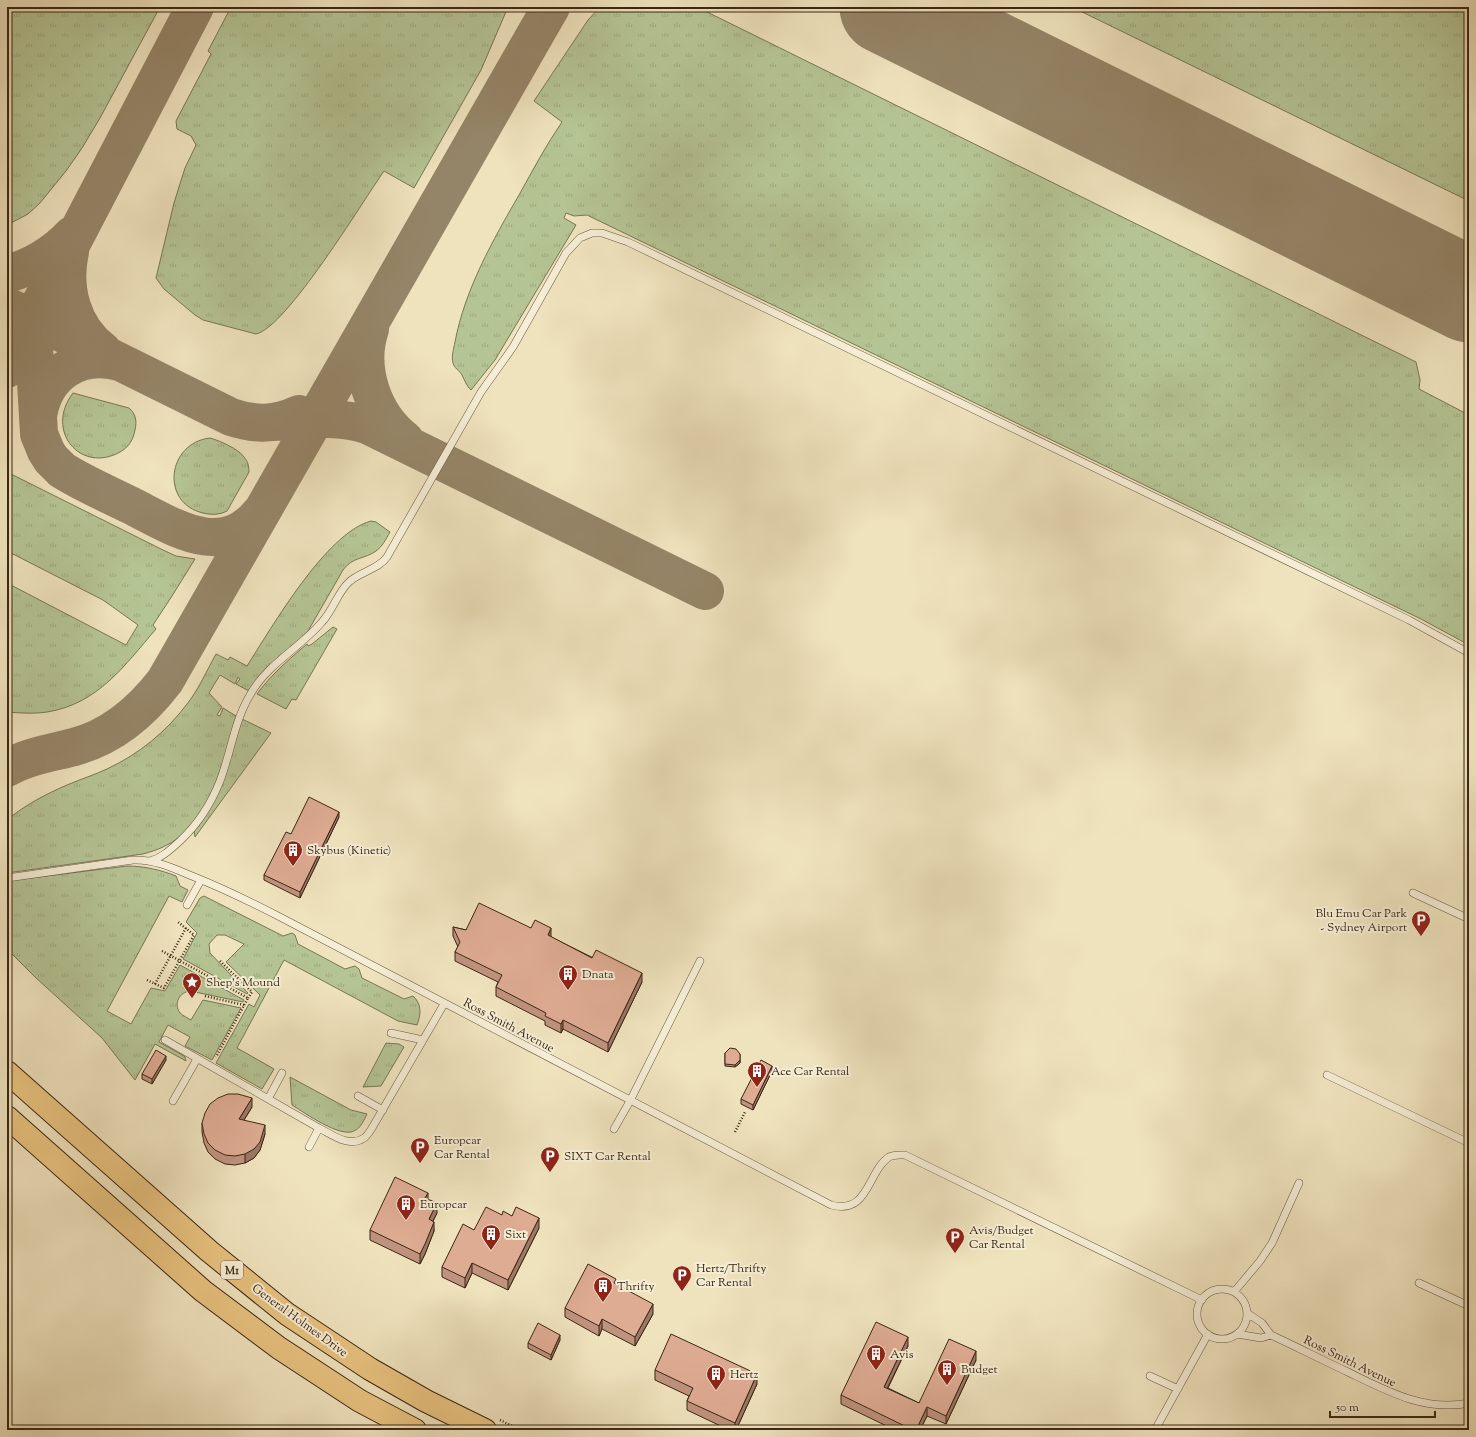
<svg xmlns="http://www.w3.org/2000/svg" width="1476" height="1437" font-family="'Sorts Mill Goudy',serif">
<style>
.grass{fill:url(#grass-tufts);stroke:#787654}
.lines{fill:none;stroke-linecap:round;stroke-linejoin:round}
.taxiway{stroke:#958568;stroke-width:38}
.runway{stroke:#958568;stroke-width:95}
.service-casing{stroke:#68563e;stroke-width:8}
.motorway-casing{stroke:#3b2713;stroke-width:24}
.path{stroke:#3b2713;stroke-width:2.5;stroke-dasharray:1 2;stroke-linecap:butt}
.service{stroke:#f5edd5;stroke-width:7}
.motorway{stroke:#e8c27f;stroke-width:22}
.wall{fill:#bf937e;stroke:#3b2713}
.shaded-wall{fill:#9b7867;stroke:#3b2713}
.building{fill:#deab93;stroke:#3b2713}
.labels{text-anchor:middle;stroke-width:4;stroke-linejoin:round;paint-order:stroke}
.shield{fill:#f5edd5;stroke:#73624d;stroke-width:1}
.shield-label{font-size:11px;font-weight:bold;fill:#3b2713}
.poi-label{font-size:12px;fill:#3b2713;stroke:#f5edd5;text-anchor:start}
.street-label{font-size:12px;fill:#3b2713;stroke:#f5edd5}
</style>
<defs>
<pattern id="grass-tufts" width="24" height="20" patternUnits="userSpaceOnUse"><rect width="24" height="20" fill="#b5c494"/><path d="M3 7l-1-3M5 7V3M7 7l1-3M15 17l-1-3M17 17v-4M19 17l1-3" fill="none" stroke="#9da87f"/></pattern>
</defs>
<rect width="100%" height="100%" fill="#efe3be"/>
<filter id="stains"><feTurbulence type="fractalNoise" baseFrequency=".005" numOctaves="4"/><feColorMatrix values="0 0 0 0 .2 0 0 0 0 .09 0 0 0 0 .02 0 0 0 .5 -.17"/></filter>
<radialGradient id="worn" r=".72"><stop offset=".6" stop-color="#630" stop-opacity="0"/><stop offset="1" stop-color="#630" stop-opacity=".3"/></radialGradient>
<!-- grass -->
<path class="grass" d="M7,7H160L100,118L82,148L66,171L40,203L28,214L7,225Z
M231,7H508L481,70L414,188L384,171C363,201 286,328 256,334L203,320L195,315L164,289L156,278L174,203L185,168L196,145L191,136L177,129L176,121L211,54L208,51Z
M600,7H697L1416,362L1420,380L1419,389L1467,414L1469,413V645L1421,619L587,215L574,216L566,213L564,218L576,225L495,360L471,390C466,385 465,381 462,375C459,370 454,368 453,363C451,356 454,348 455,342C465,289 493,240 519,195C533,170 546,145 562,122L534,101L588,20Z
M1072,7H1469V201Z
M73,393L129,408C136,414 137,421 135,430C133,440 129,447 120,452C81,474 44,431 73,393Z
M210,438C218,440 239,449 244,457C248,461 249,467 249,472L227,511C219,515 211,515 203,513C160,503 167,443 210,438Z
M7,472L163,550L176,556L195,559L172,596L153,625L156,629C125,665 98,704 47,712C34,714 20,713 7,712V583L126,645L138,625L103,600L7,551Z
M371,521L376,522L390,532C386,539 382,547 376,551C365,559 352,557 343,570L308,631L249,691L236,684L240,679L238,677L235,684L220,675L209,693L222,707L217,715L220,716L223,708L236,716C224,760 209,827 163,847C157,850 150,852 143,854L7,873V820C25,805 46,794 67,785C81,779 94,775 107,769C139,754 166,732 187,704C199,689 207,670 216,654L228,660L230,657L247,666C272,627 326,533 371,521Z
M333,627L337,629L296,700L292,699L286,709L257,694C271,675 288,660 307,644L308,646L312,644Z
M242,719L271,733L195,837L194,830L201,823Z
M127,866C144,866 161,870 176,876L180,886L188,890L182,902L169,896L107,1011L131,1024L151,988L165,991L180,965L244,1000L243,1002L190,991C180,992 173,1003 180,1013C183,1016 188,1018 191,1020L203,1000L241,1008L212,1060L185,1046L190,1037L168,1025L159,1042L184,1056L185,1057L186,1061L155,1044L135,1080L102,1038L35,977L9,951L7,953V881Z
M204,896L283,936L292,933L295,935L298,944L345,969L355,966L359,969L362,978L404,999L413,996C422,1004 421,1015 417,1025L398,1021L284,960L237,1048L274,1069L262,1089L216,1063L249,1004L254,1007L260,995L226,962L244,944L225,935H217L209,944L210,953L248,993L247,994L183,959L197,933L186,922L200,898Z
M386,1043L399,1044L404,1047L381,1086L363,1087Z
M290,1077L351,1110L367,1114C364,1120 361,1128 354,1131C340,1138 305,1113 292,1105Z"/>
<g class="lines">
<!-- taxiway -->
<path class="taxiway" d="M1336,226L1425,270L1446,275L1469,274
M70,252C62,288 72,328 103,351
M7,274C32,267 54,254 72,235
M7,306L231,417C255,425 275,425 299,414
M35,321L33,331L39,434L46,451L51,459L62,470C84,484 108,494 130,505C174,527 222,561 261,512
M370,329C357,369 373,415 405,440
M7,369L32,319L37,310L195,7
M38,416C44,375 78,351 119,362
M273,422C305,420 337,415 367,425L705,591
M7,768C28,756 51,753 74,747C112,737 142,711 165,681L551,7"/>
<!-- runway -->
<path class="runway" d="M887,7L1469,295"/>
<defs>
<path id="service" d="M150,861C162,858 171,849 180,841C198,824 211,804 220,781C231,752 234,722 250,695C267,664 300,648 322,622C333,610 338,592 349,582C360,572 379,569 387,557L481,392L513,347L566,253L580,238L592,233H602L628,242L1409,620L1469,653
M7,878L133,860C154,859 173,868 192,876C222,888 251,902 280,917L831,1205C869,1215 867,1172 889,1157C894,1154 899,1155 905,1155L1202,1300
M1413,893L1469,919
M187,905L201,880
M391,1033L423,1040
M165,1040L319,1128C333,1135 349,1148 364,1138C367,1136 370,1131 372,1128L444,1004
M1327,1075L1469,1143
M358,1096L383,1110
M268,1099L282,1073
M173,1101L197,1059
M614,1129L630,1101L700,961
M309,1147L319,1128
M1419,1283L1469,1306
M1197 1314a25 25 0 1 1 50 0a25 25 0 1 1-50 0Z
M1234,1292L1260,1261L1272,1243L1299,1183
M1247,1313L1262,1323L1271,1335C1297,1347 1322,1360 1348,1372C1387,1391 1425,1412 1469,1403
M1237,1334L1261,1338L1271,1335
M1150,1376L1178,1389
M1155,1430L1208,1334"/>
<path id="motorway" d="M7,1072L209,1251L287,1314L370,1369L426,1401L485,1430
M7,1117L203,1291L279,1348L360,1401L415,1430"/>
</defs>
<!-- service casing -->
<use href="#service" class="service-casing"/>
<!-- motorway casing -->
<use href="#motorway" class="motorway-casing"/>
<!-- path -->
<path class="path" d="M162,951L248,998L216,1057
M220,961L252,992L248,998
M147,980L164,988L194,935L178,922
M155,984L186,928
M205,996L244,1005
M735,1132L745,1112
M500,1420L521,1430"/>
<!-- service -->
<use href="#service" class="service"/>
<!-- motorway -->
<use href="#motorway" class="motorway"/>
</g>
<!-- wall -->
<path class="wall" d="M339,817L300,898L264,880V875L291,834Z
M453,927L466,930L531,928L551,937L642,982L608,1052L563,1029L561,1033L545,1025V1021L496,996V987L498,982L455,961V952L458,947L453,936Z
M725,1053L740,1054V1063L735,1067L725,1066Z
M166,1060L152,1084L142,1079V1074Z
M772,1071L753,1110L741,1104V1099Z
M252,1107L244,1120L265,1134L260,1150L254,1158L245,1163L235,1165L225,1164L215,1159L208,1152L204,1143L202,1132V1123Z
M428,1199L437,1213L433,1221L434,1231L425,1254L420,1264L370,1240V1230Z
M502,1215L539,1228L508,1290L472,1273L465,1288L442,1277V1267L474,1230Z
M616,1284L653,1314L635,1346L602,1329L599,1336L565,1317V1308Z
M560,1340L551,1360L528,1348V1343Z
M908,1346L888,1388L919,1403L976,1360L946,1424L927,1416L920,1430H895L841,1404V1395Z
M655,1370L757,1384L736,1430H729L687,1410V1401L689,1396L655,1380Z"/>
<!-- shaded-wall -->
<path class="shaded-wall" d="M339,812V817L300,898V892Z
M551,928V937L548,935Z
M642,973V982L608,1052V1043Z
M563,1020V1029L561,1033V1024Z
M166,1056V1060L152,1084V1079Z
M740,1060V1063L735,1067V1065Z
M772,1066V1071L753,1110V1105Z
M252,1098V1107L239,1128V1119Z
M265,1125V1134L260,1150L254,1158L245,1163V1154Z
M428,1193V1202L425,1198Z
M437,1203V1213L429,1229V1219Z
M539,1218V1228L508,1290V1280Z
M434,1222V1231L425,1254L420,1264V1254Z
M472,1263V1273L465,1288V1278Z
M653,1304V1314L635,1346V1337Z
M602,1319V1329L599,1336V1326Z
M560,1335V1340L551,1360V1355Z
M908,1337V1346L884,1395V1387Z
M976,1351V1360L946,1424V1416Z
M757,1374V1384L736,1430H735V1423Z
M927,1407V1416L920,1430H916Z"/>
<!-- building -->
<path class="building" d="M309,797L339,812L300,892L264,875L286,832L291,834Z
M479,903L531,928L535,920L551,928L548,935L592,958L596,950L642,973L608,1043L563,1020L561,1024L545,1016L546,1013L496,987L502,975L455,952L460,942L453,927L466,930Z
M730,1048L736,1049L740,1054V1060L735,1065L725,1064V1053Z
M156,1050L166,1056L152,1079L142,1074Z
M761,1060L772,1066L753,1105L741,1099Z
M228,1094H238L252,1098L239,1119L265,1125L260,1142L254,1149L245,1154L235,1156L225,1155L215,1150L208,1143L204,1134L202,1123L205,1113L210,1104L218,1098Z
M395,1177L428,1193L425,1198L437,1203L429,1219L434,1222L425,1244L420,1254L370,1230Z
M486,1207L502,1215L503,1211L512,1216L516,1207L539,1218L508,1280L472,1263L465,1278L442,1267L463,1224L474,1230Z
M588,1264L616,1279L614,1283L653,1304L635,1337L602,1319L599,1326L565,1308Z
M876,1322L908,1337L884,1387L919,1403L949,1339L976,1351L946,1416L927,1407L916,1430H913L841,1395Z
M538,1323L560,1335L551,1355L528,1343Z
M671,1334L757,1374L735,1423L687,1401L693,1388L655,1370Z"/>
<!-- icons -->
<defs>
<symbol id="building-pin" viewBox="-11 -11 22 30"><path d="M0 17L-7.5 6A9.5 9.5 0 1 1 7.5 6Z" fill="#8f2418" stroke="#f5edd5"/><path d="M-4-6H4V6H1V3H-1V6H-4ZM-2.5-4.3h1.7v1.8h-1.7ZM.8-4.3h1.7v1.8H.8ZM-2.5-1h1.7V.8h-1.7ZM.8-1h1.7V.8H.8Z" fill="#fff"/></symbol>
<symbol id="parking-pin" viewBox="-11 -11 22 30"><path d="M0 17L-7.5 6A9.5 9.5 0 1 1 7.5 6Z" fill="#8f2418" stroke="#f5edd5"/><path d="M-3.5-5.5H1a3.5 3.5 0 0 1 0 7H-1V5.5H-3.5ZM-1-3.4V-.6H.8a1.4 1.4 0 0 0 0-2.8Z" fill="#fff"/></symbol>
<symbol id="sight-pin" viewBox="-11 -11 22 30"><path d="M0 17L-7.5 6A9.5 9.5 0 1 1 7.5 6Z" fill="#8f2418" stroke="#f5edd5"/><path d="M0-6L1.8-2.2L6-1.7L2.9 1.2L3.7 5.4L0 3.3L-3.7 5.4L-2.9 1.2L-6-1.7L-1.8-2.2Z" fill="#fff"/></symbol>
</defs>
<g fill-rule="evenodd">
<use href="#building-pin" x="282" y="839" width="22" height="30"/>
<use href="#parking-pin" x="1410" y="909" width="22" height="30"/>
<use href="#building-pin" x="557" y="963" width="22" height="30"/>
<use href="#sight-pin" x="181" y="971" width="22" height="30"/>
<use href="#building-pin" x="746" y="1060" width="22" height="30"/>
<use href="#parking-pin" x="409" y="1136" width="22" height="30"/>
<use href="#parking-pin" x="539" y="1145" width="22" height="30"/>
<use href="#building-pin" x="395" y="1193" width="22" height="30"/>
<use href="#building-pin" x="480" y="1223" width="22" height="30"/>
<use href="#parking-pin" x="944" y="1226" width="22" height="30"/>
<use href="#parking-pin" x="671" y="1264" width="22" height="30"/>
<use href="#building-pin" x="592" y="1275" width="22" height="30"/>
<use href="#building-pin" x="865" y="1343" width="22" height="30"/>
<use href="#building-pin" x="936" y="1358" width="22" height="30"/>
<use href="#building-pin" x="705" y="1363" width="22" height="30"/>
</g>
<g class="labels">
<!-- shield labels -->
<rect class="shield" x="221" y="1261" width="22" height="18" rx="3"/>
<g class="shield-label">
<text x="232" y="1274">M1</text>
</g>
<!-- poi labels -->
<g class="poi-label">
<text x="307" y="854">Skybus (Kinetic)</text>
<text x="1407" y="917" text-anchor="end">Blu Emu Car Park<tspan x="1407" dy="14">- Sydney Airport</tspan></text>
<text x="582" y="978">Dnata</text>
<text x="206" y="986">Shep's Mound</text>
<text x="771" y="1075">Ace Car Rental</text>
<text x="434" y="1144">Europcar<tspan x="434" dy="14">Car Rental</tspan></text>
<text x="564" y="1160">SIXT Car Rental</text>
<text x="420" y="1208">Europcar</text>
<text x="969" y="1234">Avis/Budget<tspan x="969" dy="14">Car Rental</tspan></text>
<text x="505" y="1238">Sixt</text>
<text x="696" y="1272">Hertz/Thrifty<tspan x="696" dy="14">Car Rental</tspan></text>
<text x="617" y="1290">Thrifty</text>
<text x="890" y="1358">Avis</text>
<text x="961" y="1373">Budget</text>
<text x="730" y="1378">Hertz</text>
</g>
<!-- street labels -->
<g class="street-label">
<text transform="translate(509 1025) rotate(28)" y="4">Ross Smith Avenue</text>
<text transform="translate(300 1320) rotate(36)" y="4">General Holmes Drive</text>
<text transform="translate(1350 1361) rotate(26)" y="4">Ross Smith Avenue</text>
</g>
</g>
<!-- margin -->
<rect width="1476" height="1437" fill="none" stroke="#efe3be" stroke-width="24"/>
<rect x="8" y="8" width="1460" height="1421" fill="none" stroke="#3b2713" stroke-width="2"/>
<rect x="12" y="12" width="1452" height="1413" fill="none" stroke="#3b2713"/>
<!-- scale -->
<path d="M1330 1411v6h105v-6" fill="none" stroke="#3b2713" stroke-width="2"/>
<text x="1336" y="1411" font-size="12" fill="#3b2713" stroke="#f5edd5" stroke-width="3" paint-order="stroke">50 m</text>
<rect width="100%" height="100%" filter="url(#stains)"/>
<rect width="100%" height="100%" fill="url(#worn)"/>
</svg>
